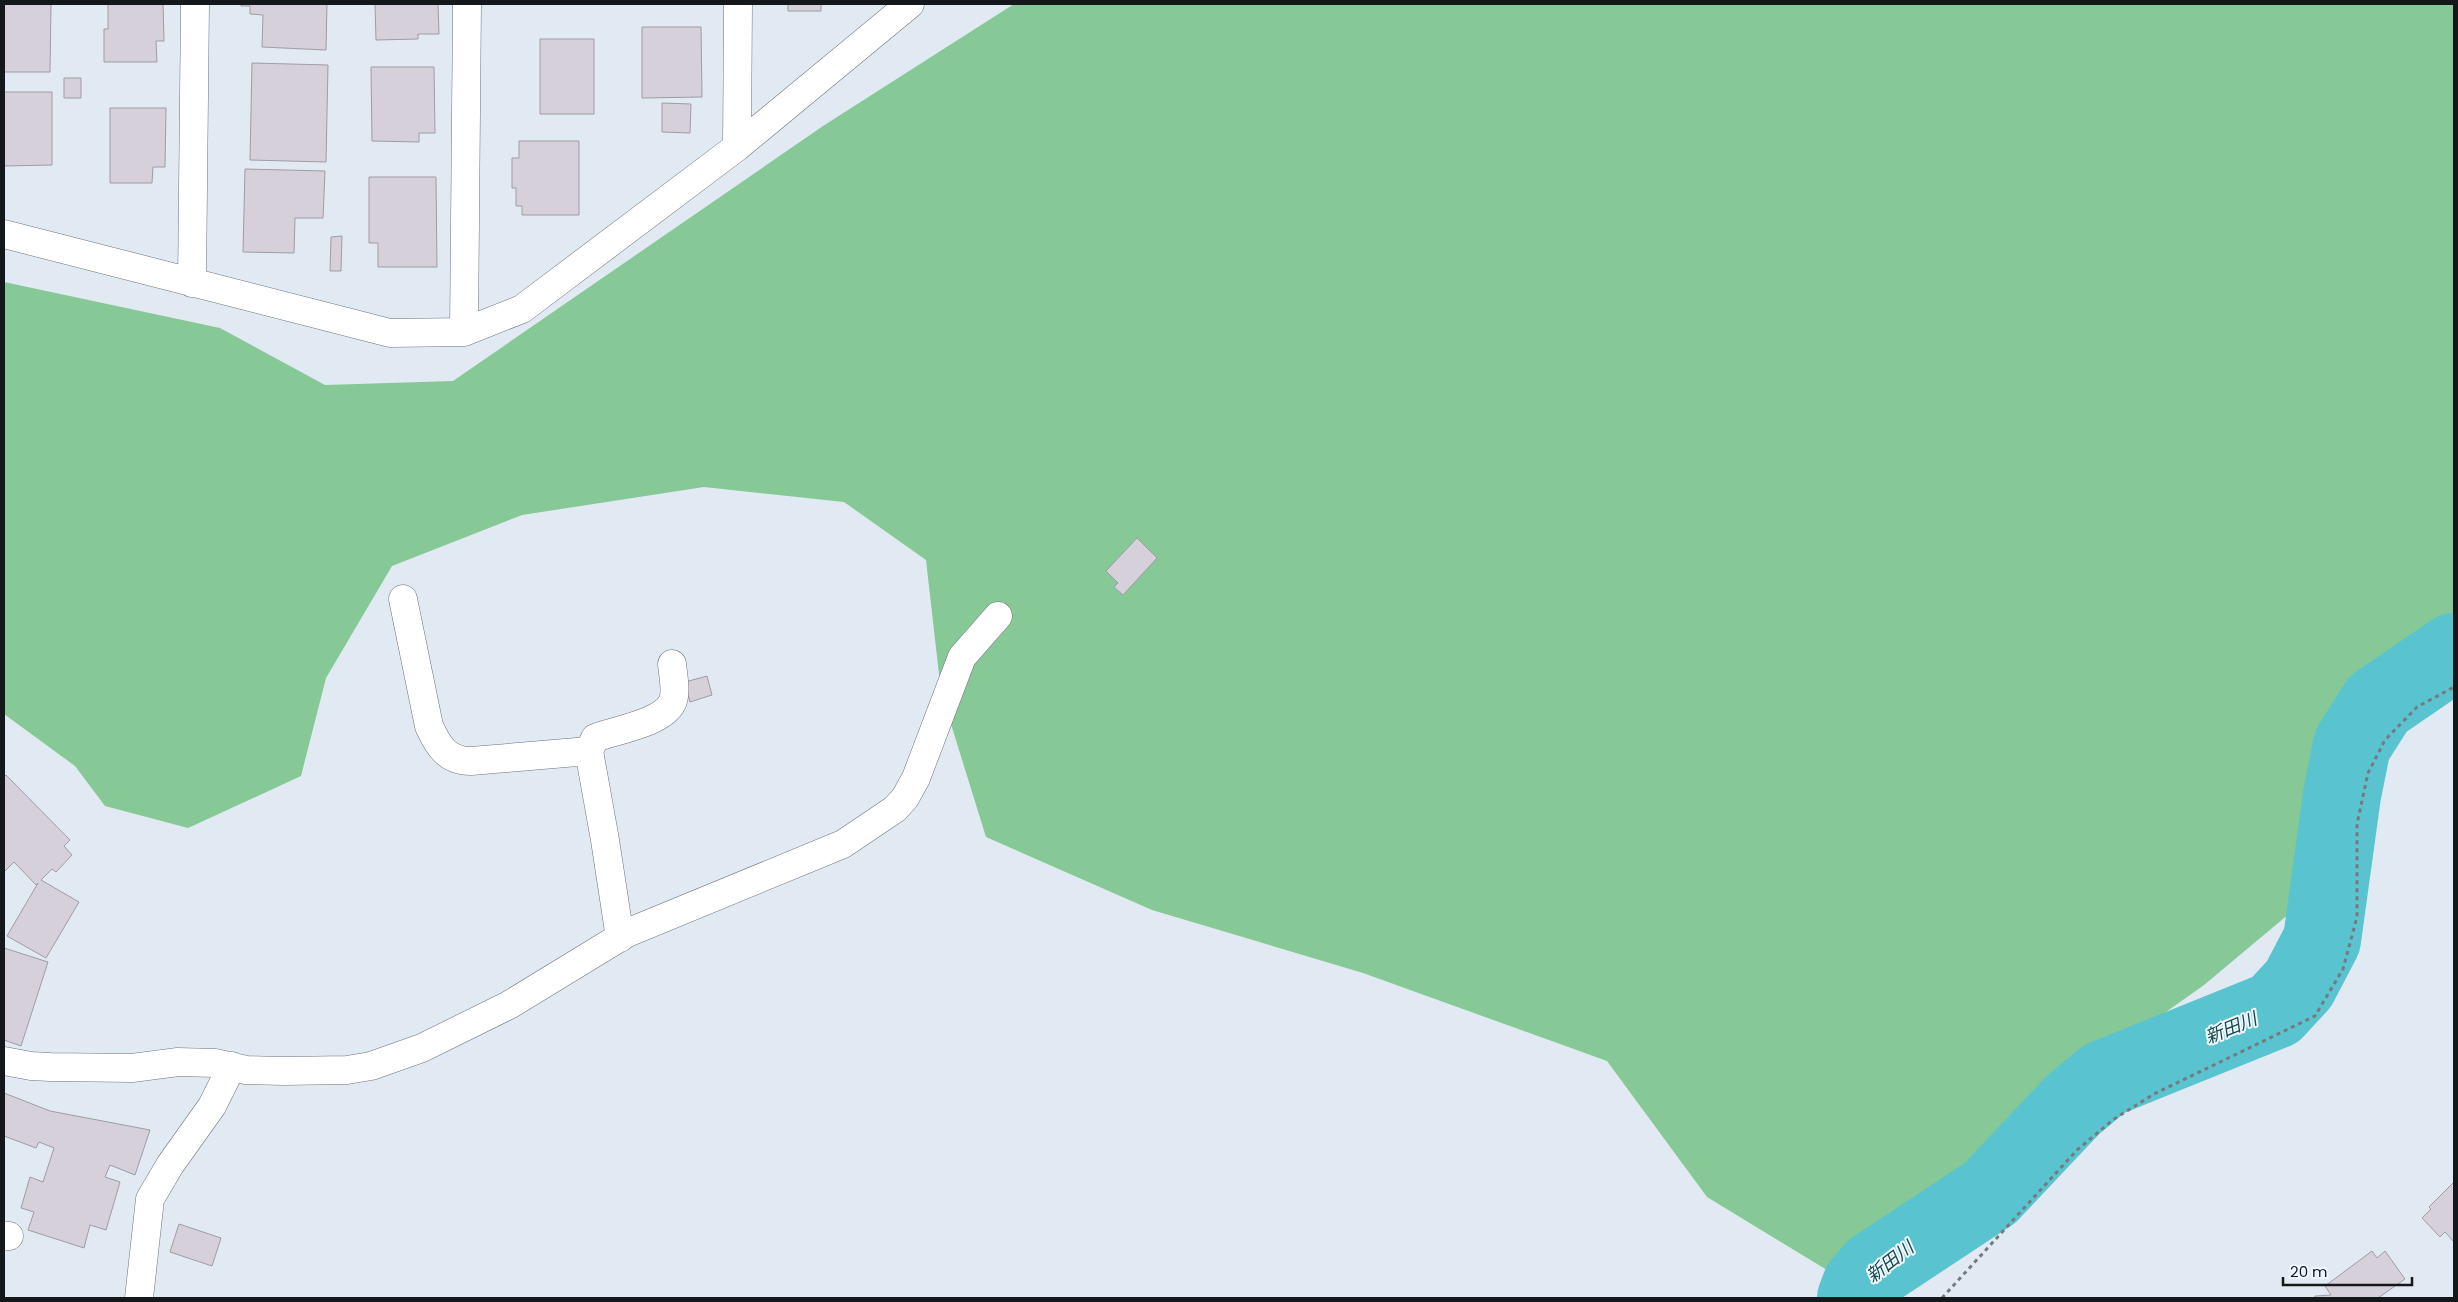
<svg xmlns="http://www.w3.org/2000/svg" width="2458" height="1302" font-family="Poppins,'Noto Sans JP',sans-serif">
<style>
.forest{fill:#86c896}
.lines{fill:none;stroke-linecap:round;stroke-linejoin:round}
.river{stroke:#59c4cf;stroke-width:78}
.building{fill:#d6d0da;stroke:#a09ba4}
.minor-casing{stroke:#6d747b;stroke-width:29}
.path{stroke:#747a7f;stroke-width:3;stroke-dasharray:4 4;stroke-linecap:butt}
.minor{stroke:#fff;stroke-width:28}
.labels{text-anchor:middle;stroke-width:4;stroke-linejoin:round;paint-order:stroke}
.water-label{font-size:18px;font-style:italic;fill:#16474b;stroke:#eef7ff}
</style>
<rect width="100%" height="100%" fill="#e1eaf2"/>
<!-- forest -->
<path class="forest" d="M1014,4H2454V619L2372,692L2344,744L2307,899L2204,985L2104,1056L1908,1222L1827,1270L1707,1197L1607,1061L1363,973L1152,910L986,837L941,692L926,560L844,502L704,487L522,515L392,566L326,678L301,776L188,828L105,806L75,766L4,714V282L220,328L325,385L453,381L823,126Z"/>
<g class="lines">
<!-- river -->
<path class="river" d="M1856,1298L1861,1285L1875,1269L1990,1193L2073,1105L2104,1079L2275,1010L2299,984L2322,940L2342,795L2352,745L2378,704L2454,652"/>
</g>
<!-- building -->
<path class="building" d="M4,4H51L50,72H4Z
M108,4H163L164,41H156L157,62H104V29H108Z
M241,4H327L326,50L262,47L263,15L250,14V6H241Z
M375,4H438L439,34H418V39L376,40Z
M788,4H821V11H788Z
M642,27H701L702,97L642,98Z
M540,39H594V114H540Z
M252,63L328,65L326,162L250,160Z
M371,67H434L435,133H419V142L372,141Z
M64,78H81V98H64Z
M4,92H52V165L4,166Z
M662,103L691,104L690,133L662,132Z
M110,108H166L165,167H153L152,183H110Z
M519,141H579V215H522V206H516V188H512V158H519Z
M245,169L325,171L323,218H295L294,253L243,252Z
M369,177H436L437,267H378V243H369Z
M342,236L341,271H330L331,237Z
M1137,538L1157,558L1123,595L1114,587L1118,583L1106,571Z
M707,676L712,695L690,702L685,682Z
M6,775L70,840L64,846L72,855L56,872L52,869L41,880L79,902L46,958L7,936L38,883L36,885L14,862L4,872V777Z
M4,948L48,962L21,1046L4,1040Z
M4,1093L50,1111L150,1130L135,1175L110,1165L105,1177L120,1182L106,1230L90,1225L84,1248L28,1230L34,1212L21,1208L30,1177L43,1182L54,1148L39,1142L36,1148L4,1136Z
M2454,1182V1242L2445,1232L2440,1237L2422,1218L2431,1209L2429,1207Z
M179,1224L221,1238L212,1266L170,1252Z
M2372,1251L2377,1258L2385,1251L2405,1279L2378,1298H2315V1296L2331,1295L2325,1286Z"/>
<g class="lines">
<defs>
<path id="minor" d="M737,147L738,4
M4,234L390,333L464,332L522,309L737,147L910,4
M192,283L195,4
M464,332L467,4
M403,599L429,726C438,746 447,761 471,761L589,751
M620,938L605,840L589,751L595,738C616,730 662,723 672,703C677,694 673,674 672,664
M4,1061L31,1066L50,1067L132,1068L178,1062L215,1063L246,1070L284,1071L347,1070L371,1066L422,1048L509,1005L627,933L843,844L895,809L905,798L916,778L962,657L998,616
M4,1236H9
M139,1298L150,1199L170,1165L212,1106L232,1066"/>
</defs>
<!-- minor casing -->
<use href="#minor" class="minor-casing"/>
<!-- path -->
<path class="path" d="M1942,1298L2077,1150L2114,1119L2154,1094L2315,1016L2343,969L2357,917V824L2368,773L2385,740L2417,707L2454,687"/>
<!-- minor -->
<use href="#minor" class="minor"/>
</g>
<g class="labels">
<!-- water labels -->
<g class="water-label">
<text transform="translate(2231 1028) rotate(-22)" y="6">新田川</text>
<text transform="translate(1890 1262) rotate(-38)" y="6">新田川</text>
</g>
</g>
<!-- border -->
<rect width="2458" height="1302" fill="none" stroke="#15181b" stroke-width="10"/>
<!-- scale -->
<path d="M2283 1277v8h129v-8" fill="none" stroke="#15181b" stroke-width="2.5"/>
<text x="2290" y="1277" font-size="15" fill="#15181b" stroke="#eef7ff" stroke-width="4" paint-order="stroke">20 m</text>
</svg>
